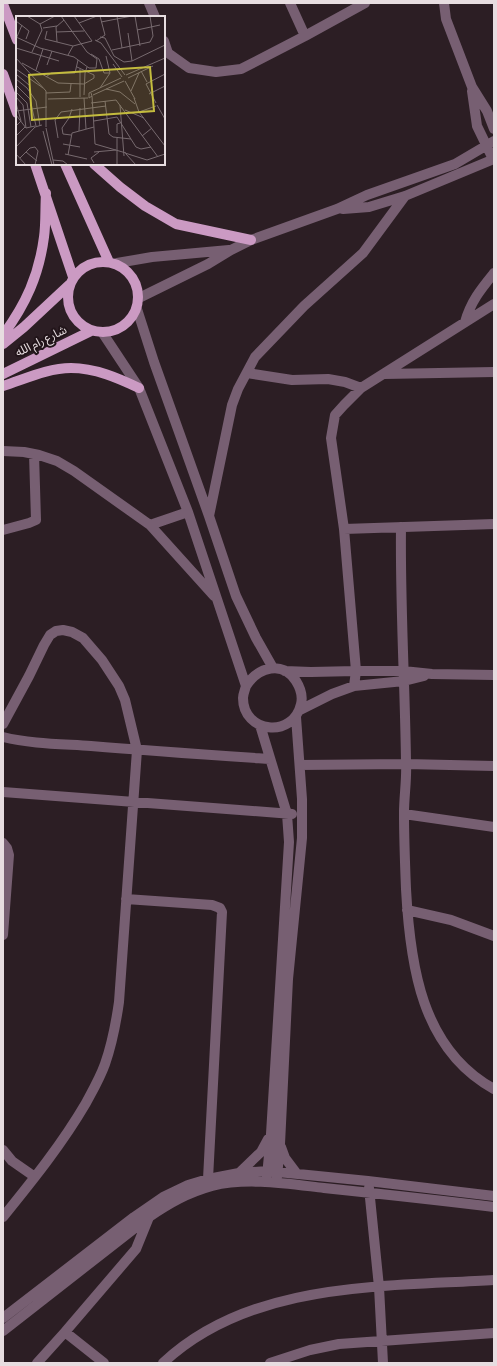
<svg xmlns="http://www.w3.org/2000/svg" width="497" height="1366" font-family="'Sofia Sans Condensed','Noto Sans Arabic',sans-serif">
<style>
.lines{fill:none;stroke-linecap:round;stroke-linejoin:round}
.minor{stroke:#775f72;stroke-width:10}
.major{stroke:#cb9ac3;stroke-width:10}
.labels{text-anchor:middle;stroke-width:4;stroke-linejoin:round;paint-order:stroke}
.street-label{font-size:12px;fill:#e7dde0;stroke:#22151a}
.inset-road{fill:none;stroke:#776a6f;stroke-width:1}
.view{fill:#c4bc3e;fill-opacity:0.15;stroke:#c4bc3e;stroke-width:2}
.inset-edge{fill:none;stroke:#e7dde0;stroke-width:2}
</style>
<rect width="100%" height="100%" fill="#2c1e24"/>
<g class="lines">
<!-- minor -->
<path class="minor" d="M149,3L155,17
M290,3L305,36
M444,3L446,19L472,87L487,111L494,129
M164,41L168,53L189,68L216,72L241,69L305,36L365,3
M472,91L477,126L493,159
M343,209L369,207L405,196L494,159
M117,263L152,257L229,250
M139,298L208,264L231,250L251,240L337,209L367,195L455,164L494,141
M137,309L154,362L209,516L236,596L256,638L273,668
M465,322C471,301 481,289 494,273
M102,332L139,388L188,512L246,686C245,690 243,694 243,698C243,733 293,739 301,704C303,696 301,689 296,681C283,660 258,667 246,686
M247,373L292,380L328,379L345,382L361,388
M384,374L494,372
M3,451L24,452L39,455L57,461L74,471L150,525L214,596
M209,516L232,405L238,389L255,357L304,306L363,253L405,196
M150,525L188,512
M401,527C400,605 405,684 406,762C407,779 404,796 404,813C404,839 405,864 406,889C410,964 421,1049 494,1089
M344,529L494,524
M3,530L29,523L36,520L34,454
M285,671L311,672L356,671H403L432,674L494,675
M354,686L356,671L344,529L331,438L335,415L344,405L361,388L494,304
M300,710L332,694L354,686L404,681L424,676
M3,724L29,676L44,645L50,635L56,631L63,630L72,632L83,638L102,660L119,686L125,700L137,750L119,1002C116,1023 112,1044 105,1064C100,1078 93,1090 86,1103C62,1144 33,1180 3,1217
M260,725L287,814L289,842L271,1134L267,1176
M3,737C31,744 62,744 91,746C151,751 211,755 270,759
M300,765L406,764L494,766
M3,792L292,814
M404,814L494,827
M3,843L7,848L9,855L3,935
M126,899L212,905L220,908L222,912L208,1179
M407,910L451,920L494,936
M281,1147L285,1158L297,1174
M3,1150L12,1161L35,1177
M239,1173L261,1152L268,1139
M277,1177L280,1144L288,979L302,838V799L296,717
M369,1188L379,1287L383,1363
M3,1318L134,1217L163,1197L188,1185L208,1179L239,1173L268,1171L368,1181L494,1196
M3,1331L149,1217C170,1203 187,1193 212,1186C247,1177 289,1184 324,1188C381,1194 437,1200 494,1207
M65,1332L104,1363
M37,1363L65,1332L136,1249L149,1217
M163,1363C250,1281 383,1287 494,1280
M270,1363L310,1350L339,1344L494,1333"/>
<!-- major -->
<path class="major" d="M3,4L17,40
M3,74L17,113
M35,164L73,277
M65,164L109,262
M94,164L120,187L145,206L176,224L251,240
M68 297a35 35 0 1 1 70 0a35 35 0 1 1-70 0Z
M3,335C26,304 39,275 44,237C46,223 45,208 46,193
M3,344L24,327L69,285
M3,374L91,331
M3,386C25,379 48,368 71,368C95,368 118,378 139,388"/>
</g>
<g class="labels">
<!-- street labels -->
<g class="street-label">
<text transform="translate(41 341) rotate(-26)" y="4">شارع رام الله</text>
</g>
</g>
<!-- overview -->
<g transform="translate(16 16)">
<rect width="149" height="149" fill="#2c1e24"/>
<path class="inset-road" d="M11,0L24,8L39,0M58,0L76,25M101,0L106,32M119,0L124,30M48,4L40,11L41,26L57,30M0,5L13,15L10,23M85,6L116,0M63,7L81,0M27,12L41,10M121,14L144,9M31,15L29,23L41,26M40,16L68,15M112,17L116,45M0,21L24,32L58,41L73,52H80L81,43L71,36L45,0M84,21L89,22L98,40L108,46L116,45L149,29M0,23L6,9M79,24L85,27L109,59M80,25L89,19L84,0M0,32L43,45M96,34L134,26L137,20L134,0M16,36L26,14L24,8M75,38L83,43L88,57H94M52,39L57,30L76,25M0,42L30,75V111M6,47L42,67L68,68L78,62V59L61,51M97,48L106,61M31,49L36,35M0,53L27,72M20,54L27,33M125,55L131,66M1,59L13,69M110,59L149,42M30,61L35,57H59L62,44M112,62L137,50M0,63L11,72M109,65L119,83M0,69L14,83L20,110M11,72L20,85L24,110M84,72L94,57L90,40M90,73L104,76L119,88M115,75L123,57M0,76L11,87L15,111M30,77L54,76L55,68M75,77L76,80L73,82V77L105,62M133,78L149,70M68,79L69,57L71,51M77,79L108,65M76,80L79,128L110,137M0,81L7,89L10,112M64,81V53M68,82L70,113M118,82L123,96L149,130M32,83L72,82M89,85L93,118L97,121L115,123M0,87L5,105L0,110M75,87L100,84L142,141M140,87L130,68L149,58M104,89L108,140M141,89L149,103M109,94L128,102M0,95L31,91M123,96L140,90M0,99L10,112L19,110M78,105L101,101L120,131L125,133L135,131M30,112L38,149M27,115L36,149M63,115L64,92M101,117V108L104,107M55,119L47,118L46,112L53,102L56,93M0,120L9,111M126,120L136,112M42,122L39,104L45,96L90,90M47,128L64,131M0,131L19,111L26,109M10,136L21,145M78,136L100,134M109,137L131,144L149,138M0,138L10,149M49,138L71,143M110,138L120,149M52,139L56,117L78,111M4,142L14,132L19,131L22,135L19,149M37,144L47,145L52,149M78,147L75,142L83,136M101,149V122"/>
<path class="view" d="M134,51L138,95L16,104L13,59Z"/>
<rect width="149" height="149" class="inset-edge"/>
</g>
<!-- border -->
<rect width="497" height="1366" fill="none" stroke="#e7dde0" stroke-width="8"/>
</svg>
